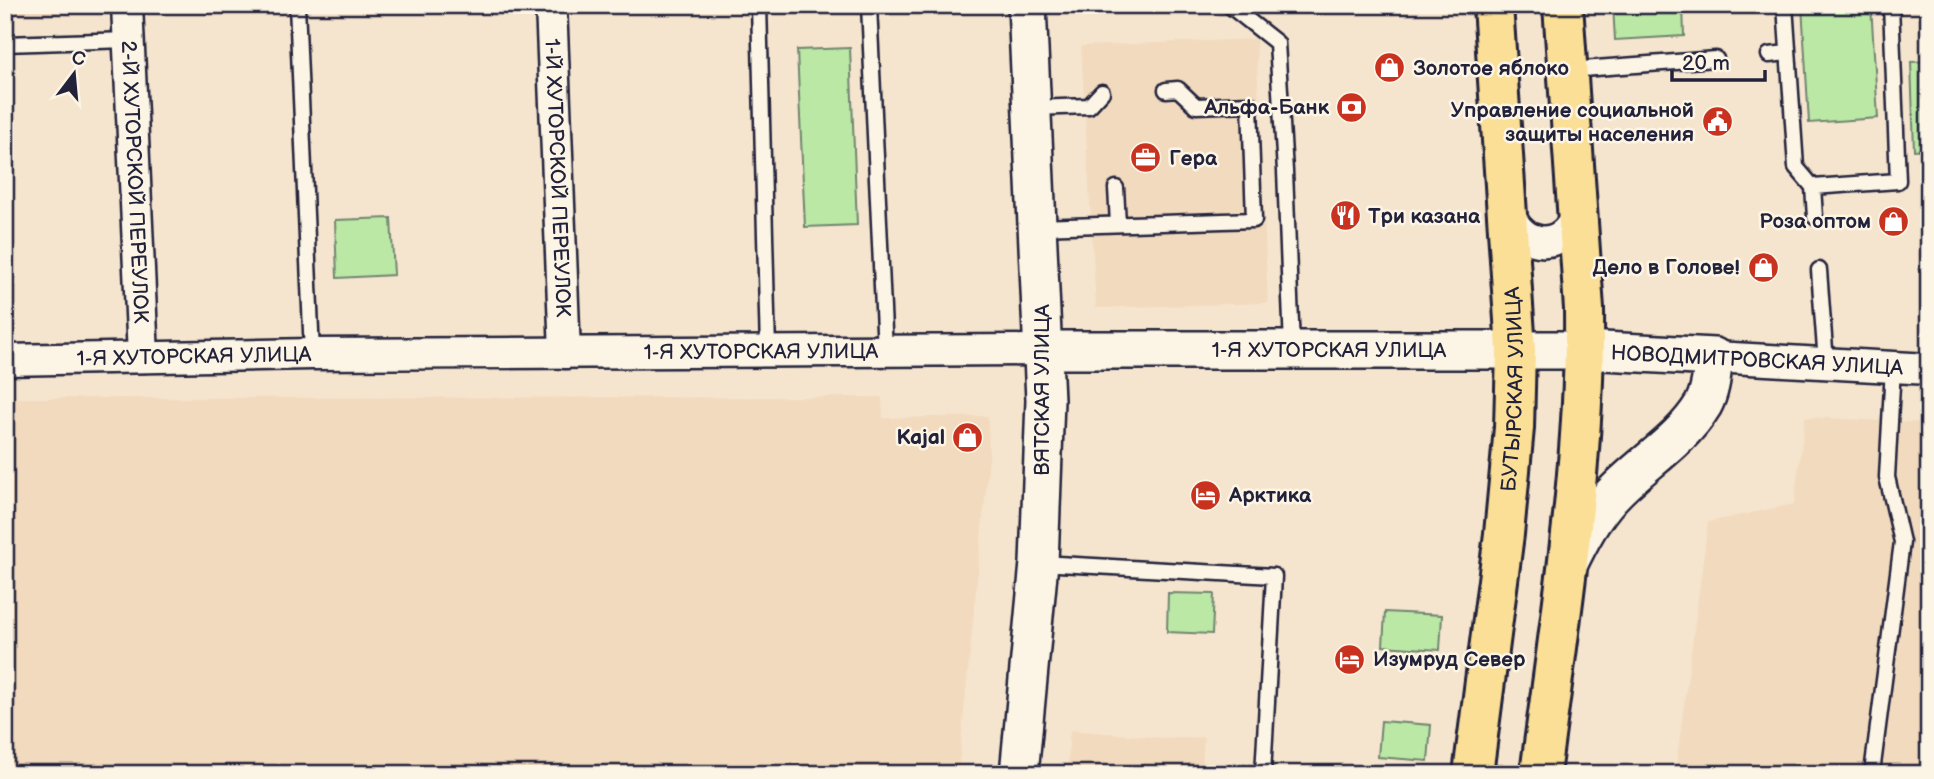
<svg xmlns="http://www.w3.org/2000/svg" width="1934" height="779" font-family="'Balsamiq Sans',sans-serif">
<style>
.built{fill:#f2dabe}
.green{fill:#bce8a6;stroke:#6f8570;stroke-width:2}
.lines{fill:none;stroke-linecap:round;stroke-linejoin:round}
.service-casing{stroke:#22223b;stroke-width:19}
.minor-casing{stroke:#22223b;stroke-width:35}
.tertiary-casing{stroke:#22223b;stroke-width:42}
.primary-casing{stroke:#22223b;stroke-width:44}
.service{stroke:#fcf5e5;stroke-width:14}
.minor{stroke:#fcf5e5;stroke-width:30}
.tertiary{stroke:#fcf5e5;stroke-width:37}
.primary{stroke:#fbdf96;stroke-width:38}
.labels{text-anchor:middle;stroke-width:5;stroke-linejoin:round;paint-order:stroke}
.poi-label{font-size:21px;font-weight:bold;fill:#22223b;stroke:#fcf5e5;text-anchor:start}
.street-label{font-size:21px;fill:#22223b;stroke:#fcf5e5}
</style>
<rect width="100%" height="100%" fill="#f6e5ce"/>
<filter id="ink" filterUnits="userSpaceOnUse"><feTurbulence type="fractalNoise" baseFrequency=".0143" numOctaves="2"/><feDisplacementMap in="SourceGraphic" scale="14" xChannelSelector="R" yChannelSelector="G"/><feConvolveMatrix kernelMatrix="1 2 1 2 8 2 1 2 1" color-interpolation-filters="sRGB"/></filter>
<g filter="url(#ink)">
<!-- built -->
<path class="built" d="M5,5H83V13L5,14Z
M1256,39L1268,303L1096,308L1081,46Z
M882,397L883,418L988,416L989,459L958,774H5V398Z
M1805,417L1929,423V774H1675L1708,522L1794,504Z
M1070,730L1166,738L1204,737L1202,774H1067Z"/>
<!-- green -->
<path class="green" d="M1613,5H1683L1684,36L1615,40Z
M1802,5H1871L1878,118L1809,123Z
M850,48L857,225L805,227L797,50Z
M1929,61V149L1914,150L1911,62Z
M391,218L394,275L337,278L335,220Z
M1168,593L1214,594L1212,634L1167,632Z
M1385,612L1442,615L1440,650L1383,646Z
M1381,721L1431,725L1428,761L1378,757Z"/>
<g class="lines">
<defs>
<path id="service" d="M297,5L312,354
M759,5L768,351
M869,5L885,352
M1229,5L1277,43L1285,171L1292,348
M1785,5L1796,167L1813,187L1815,217
M5,44L128,40
M1769,55L1788,53
M1569,70L1716,59
M1033,108L1089,106L1102,92
M1813,187L1898,181L1891,5
M1116,188L1118,224
M1038,227L1254,220L1250,104L1196,106L1178,89L1166,90
M1819,270L1826,363
M1040,563L1274,576L1263,774
M1873,765L1902,542L1887,477L1893,367"/>
<g id="minor">
<path id="s1" d="M127,5L143,357"/>
<path id="s2" d="M551,5L565,353"/>
<path d="M1508,208C1518,254 1573,252 1578,205"/>
<path d="M1714,357L1929,369"/>
<path id="s3" d="M5,360L312,354L1045,350"/>
</g>
<g id="tertiary">
<path id="s4" d="M1045,350H1585L1714,357C1712,373 1711,391 1703,405C1680,443 1640,464 1611,496C1592,517 1580,540 1568,565"/>
<path d="M1019,774L1039,563L1045,400L1027,5"/>
</g>
<g id="primary">
<path id="s5" d="M1473,774L1504,534L1514,428L1516,350L1493,5"/>
<path d="M1540,774C1560,621 1586,462 1584,309L1563,5"/>
</g>
</defs>
<!-- service casing -->
<use href="#service" class="service-casing"/>
<!-- minor casing -->
<use href="#minor" class="minor-casing"/>
<!-- tertiary casing -->
<use href="#tertiary" class="tertiary-casing"/>
<!-- primary casing -->
<use href="#primary" class="primary-casing"/>
<!-- service -->
<use href="#service" class="service"/>
<!-- minor -->
<use href="#minor" class="minor"/>
<!-- tertiary -->
<use href="#tertiary" class="tertiary"/>
<!-- primary -->
<use href="#primary" class="primary"/>
</g>
</g>
<!-- icons -->
<defs>
<symbol id="shop-disc" viewBox="-11 -11 22 22"><circle r="9.5" fill="#c8321e" stroke="#fcf5e5"/><path d="M-5-2.5h2.3a2.7 3.5 0 0 1 5.4 0H5L5.5 6h-11ZM-1.5-2.5h3a1.5 2.3 0 0 0-3 0Z" fill="#fff"/></symbol>
<symbol id="bank-disc" viewBox="-11 -11 22 22"><circle r="9.5" fill="#c8321e" stroke="#fcf5e5"/><path d="M-6-4H6V4H-6ZM0-2.3a2.3 2.3 0 1 0 0 4.6a2.3 2.3 0 1 0 0-4.6Z" fill="#fff"/></symbol>
<symbol id="civic-disc" viewBox="-11 -11 22 22"><circle r="9.5" fill="#c8321e" stroke="#fcf5e5"/><path d="M-.6-6.5H3V-4.5H.6V-3L4-1V1h2V6H-6V1h2V-1L-.6-3ZM-1.2 2.5V6h2.4V2.5Z" fill="#fff"/></symbol>
<symbol id="office-disc" viewBox="-11 -11 22 22"><circle r="9.5" fill="#c8321e" stroke="#fcf5e5"/><path d="M-6-3h4V-5.5h4V-3h4V5H-6ZM-1-4.5V-3h2v-1.5ZM-6 0V1H6V0Z" fill="#fff"/></symbol>
<symbol id="restaurant-disc" viewBox="-11 -11 22 22"><circle r="9.5" fill="#c8321e" stroke="#fcf5e5"/><path d="M-5-6h1v4h1v-4h1v4h1v-4h1v5L-1.5 .5V6h-2V.5L-5-1ZM5-6V6H3V1.5H1.5Q1.5-4 5-6Z" fill="#fff"/></symbol>
<symbol id="hotel-disc" viewBox="-11 -11 22 22"><circle r="9.5" fill="#c8321e" stroke="#fcf5e5"/><path d="M-6-4.5h1.5V1H6V5H4.5V3h-9V5H-6ZM-4 0a1.8 1.8 0 1 1 3.6 0ZM.5 0V-2.5h3Q6-2.5 6 0Z" fill="#fff"/></symbol>
</defs>
<g fill-rule="evenodd">
<use href="#shop-disc" x="1372" y="50" width="35" height="35"/>
<use href="#bank-disc" x="1334" y="90" width="35" height="35"/>
<use href="#civic-disc" x="1700" y="104" width="35" height="35"/>
<use href="#office-disc" x="1128" y="140" width="35" height="35"/>
<use href="#restaurant-disc" x="1328" y="198" width="35" height="35"/>
<use href="#shop-disc" x="1876" y="204" width="35" height="35"/>
<use href="#shop-disc" x="1746" y="250" width="35" height="35"/>
<use href="#shop-disc" x="950" y="420" width="35" height="35"/>
<use href="#hotel-disc" x="1188" y="478" width="35" height="35"/>
<use href="#hotel-disc" x="1332" y="642" width="35" height="35"/>
</g>
<g class="labels">
<!-- poi labels -->
<g class="poi-label">
<text x="1413" y="75">Золотое яблоко</text>
<text x="1329" y="114" text-anchor="end">Альфа-Банк</text>
<text x="1694" y="117" text-anchor="end">Управление социальной<tspan x="1694" dy="24">защиты населения</tspan></text>
<text x="1169" y="165">Гера</text>
<text x="1368" y="223">Три казана</text>
<text x="1871" y="228" text-anchor="end">Роза оптом</text>
<text x="1740" y="274" text-anchor="end">Дело в Голове!</text>
<text x="945" y="444" text-anchor="end">Kajal</text>
<text x="1229" y="502">Арктика</text>
<text x="1373" y="666">Изумруд Север</text>
</g>
<!-- street labels -->
<g class="street-label">
<text dy="7" stroke="none"><textPath href="#s2" startOffset="173">1-Й ХУТОРСКОЙ ПЕРЕУЛОК</textPath></text>
<text dy="7" stroke="none"><textPath href="#s1" startOffset="177">2-Й ХУТОРСКОЙ ПЕРЕУЛОК</textPath></text>
<text dy="7" stroke="none"><textPath href="#s4" startOffset="284">1-Я ХУТОРСКАЯ УЛИЦА</textPath></text>
<text dy="7" stroke="none"><textPath href="#s3" startOffset="756">1-Я ХУТОРСКАЯ УЛИЦА</textPath></text>
<text dy="7" stroke="none"><textPath href="#s3" startOffset="189">1-Я ХУТОРСКАЯ УЛИЦА</textPath></text>
<text transform="translate(1757 360) rotate(3)" y="7">НОВОДМИТРОВСКАЯ УЛИЦА</text>
<text transform="translate(1042 390) rotate(-90)" y="7">ВЯТСКАЯ УЛИЦА</text>
<text dy="7" stroke="none"><textPath href="#s5" startOffset="387">БУТЫРСКАЯ УЛИЦА</textPath></text>
</g>
</g>
<!-- margin -->
<rect width="1934" height="779" fill="none" stroke="#fcf5e5" stroke-width="28"/>
<rect x="14" y="14" width="1906" height="751" fill="none" stroke="#22223b" stroke-width="2.5" filter="url(#ink)"/>
<!-- north arrow -->
<g transform="translate(74 74) rotate(16)" stroke="#fcf5e5" stroke-width="5" paint-order="stroke">
<path d="M0-5L12 26L0 18L-12 26Z" fill="#22223b"/>
<text y="-10" font-size="19" font-weight="bold" text-anchor="middle" fill="#22223b">С</text>
</g>
<!-- scale -->
<path d="M1672 70v10h93v-10" fill="none" stroke="#22223b" stroke-width="3.5"/>
<text x="1682" y="70" font-size="21" fill="#22223b" stroke="#fcf5e5" stroke-width="5" paint-order="stroke">20 m</text>
</svg>
